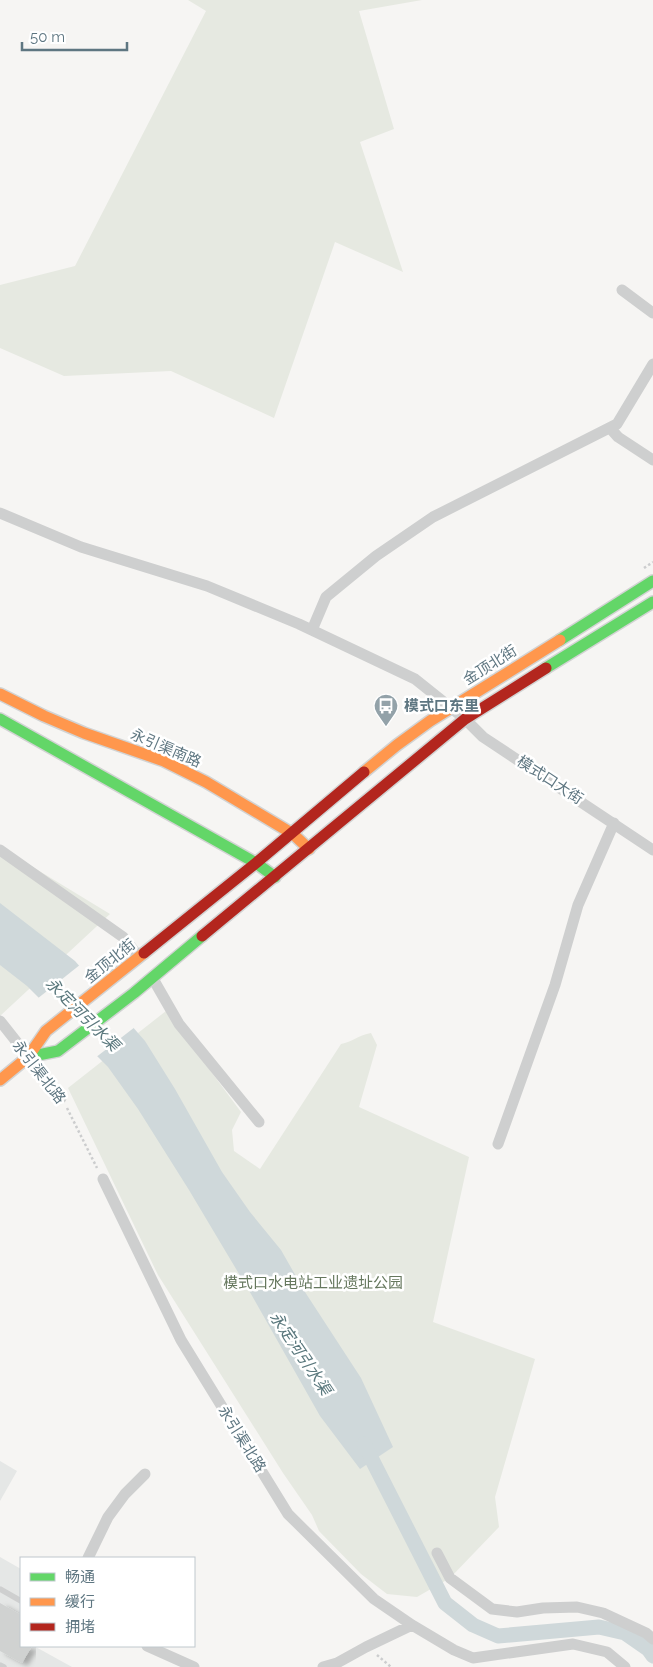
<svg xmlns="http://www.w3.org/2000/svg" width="653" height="1667" font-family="Raleway,'Noto Sans SC',sans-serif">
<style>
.built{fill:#e5e7e6}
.green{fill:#e6e9e1}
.water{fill:#cfd8da}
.pier{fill:#f6f5f3}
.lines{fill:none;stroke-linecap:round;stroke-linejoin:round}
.canal{stroke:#cfd8da;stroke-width:15}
.building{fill:#d0d2d1;filter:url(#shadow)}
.fast-casing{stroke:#d2d3d3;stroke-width:14}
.slow-casing{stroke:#d2d3d3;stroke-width:14}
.jam-casing{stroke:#d2d3d3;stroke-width:14}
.path{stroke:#cccdce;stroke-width:2.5;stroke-dasharray:2.5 2.5;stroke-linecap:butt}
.lane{stroke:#cecfcf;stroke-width:5.5}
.street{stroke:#cecfcf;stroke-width:11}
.fast{stroke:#63d668;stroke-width:11}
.slow{stroke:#ff974d;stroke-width:11}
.jam{stroke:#b3261e;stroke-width:11}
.labels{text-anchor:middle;stroke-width:5;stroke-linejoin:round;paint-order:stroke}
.street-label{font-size:15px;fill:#5e7681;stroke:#fff}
.poi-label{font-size:15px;font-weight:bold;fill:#5e7681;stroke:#fff;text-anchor:start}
.park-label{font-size:15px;fill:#66785e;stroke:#fff}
.water-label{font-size:16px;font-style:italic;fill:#59777c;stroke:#fff}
</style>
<defs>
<filter id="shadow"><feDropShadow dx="5.5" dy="3" stdDeviation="2.5" flood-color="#0004"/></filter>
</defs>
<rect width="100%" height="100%" fill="#f6f5f3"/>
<!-- built -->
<path class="built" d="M0,1461L17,1471L0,1501Z
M0,1557L21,1569V1646H34L72,1667H0Z"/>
<!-- green -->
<path class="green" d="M188,0H422L359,11L394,129L360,142L403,272L335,242L274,418L171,371L64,376L0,348V285L75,266L206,11Z
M0,847L110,914L0,1016Z
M166,1011L241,1112L232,1130L234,1151L260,1169L341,1044C352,1042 359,1035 371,1033L377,1045L359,1107L469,1157L433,1322L535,1359L495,1497L499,1527L450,1578L417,1597L387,1594L361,1574L319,1531L312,1515L283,1473L158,1275L68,1088Z"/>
<!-- water -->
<path class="water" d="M0,903L75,961L145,1041L175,1089L222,1172L250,1212L281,1250L305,1292L361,1378L393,1447L360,1469L320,1416L251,1294L189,1190L138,1109L108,1067L27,986L0,965Z"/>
<!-- pier -->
<path class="pier" d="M81,964L135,1027L95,1058L37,999Z"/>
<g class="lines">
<!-- canal -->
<path class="canal" d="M364,1444L445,1603L473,1625L498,1636L599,1627L625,1633L648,1649L653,1656"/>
</g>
<!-- building -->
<path class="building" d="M0,1603L21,1615V1646H32L22,1663L0,1651Z"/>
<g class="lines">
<defs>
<path id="fast" d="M560,640L653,581
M546,668L653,602
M0,719L256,863L275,877
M28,1057L58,1051L134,993L202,936"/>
<path id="slow" d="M0,694L44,716L84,733L164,761L206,782L293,834L309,849
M364,772L397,745L430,721L560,640
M0,1080L28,1057L46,1031L144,953"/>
<path id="jam" d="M202,936L465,719L546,668
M144,953L256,863L364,772"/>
</defs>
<!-- fast casing -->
<use href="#fast" class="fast-casing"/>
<!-- slow casing -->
<use href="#slow" class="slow-casing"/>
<!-- jam casing -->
<use href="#jam" class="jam-casing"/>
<!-- path -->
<path class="path" d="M644,568L653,562
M465,682L466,679L483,669
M67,1108L97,1168
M377,1655L391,1667"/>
<!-- lane -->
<path class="lane" d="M0,1589L21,1601
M0,1665L4,1667"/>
<!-- street -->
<path class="street" d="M622,290L653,313
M610,428L618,437L653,460
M0,513L81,547L207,586L299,624L415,679L465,719L483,737L653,850
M312,630L326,597L376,556L433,517L617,424L653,364
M0,850L123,937L139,957
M152,977L179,1024L259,1122
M0,1021L61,1098
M498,1144L555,985L578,905L614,823
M103,1179L181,1340L288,1514L374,1599L412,1625L454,1650L473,1658L573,1644L607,1652L625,1667
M437,1553L450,1578L492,1609L517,1612L543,1608L577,1607L603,1613L646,1633L653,1639
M88,1558L108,1517L125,1494L145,1474
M147,1646L194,1667
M323,1667L337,1663L366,1647L412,1625"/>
<!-- fast -->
<use href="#fast" class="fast"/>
<!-- slow -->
<use href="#slow" class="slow"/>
<!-- jam -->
<use href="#jam" class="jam"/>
</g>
<!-- icons -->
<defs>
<symbol id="bus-pin" viewBox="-11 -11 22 30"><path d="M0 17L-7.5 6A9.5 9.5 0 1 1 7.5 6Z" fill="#93a2a9" stroke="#fff"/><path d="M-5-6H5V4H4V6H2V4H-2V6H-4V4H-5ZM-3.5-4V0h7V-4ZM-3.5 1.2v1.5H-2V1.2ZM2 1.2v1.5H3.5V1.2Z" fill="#fff"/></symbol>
</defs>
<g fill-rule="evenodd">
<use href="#bus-pin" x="372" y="692" width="28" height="38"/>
</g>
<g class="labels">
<!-- street labels -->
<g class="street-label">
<text transform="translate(490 665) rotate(-32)" y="5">金顶北街</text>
<text transform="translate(166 748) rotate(23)" y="5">永引渠南路</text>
<text transform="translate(550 780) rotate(33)" y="5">模式口大街</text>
<text transform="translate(110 961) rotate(-39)" y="5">金顶北街</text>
<text transform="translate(39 1072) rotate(52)" y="5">永引渠北路</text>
<text transform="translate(242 1439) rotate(58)" y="5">永引渠北路</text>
</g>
<!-- poi labels -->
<g class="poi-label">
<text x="404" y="711">模式口东里</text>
</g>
<!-- park labels -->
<g class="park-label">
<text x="313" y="1288">模式口水电站工业遗址公园</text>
</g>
<!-- water labels -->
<g class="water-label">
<text transform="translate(83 1014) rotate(45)" y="6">永定河引水渠</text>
<text transform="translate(301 1353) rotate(56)" y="6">永定河引水渠</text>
</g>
</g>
<!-- legend -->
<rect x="20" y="1557" width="175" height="90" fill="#ffffff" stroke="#bfc8cd"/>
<rect x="30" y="1573" width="25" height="8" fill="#63d668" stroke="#bfc8cd"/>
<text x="65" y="1582" font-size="15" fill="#5e7681">畅通</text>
<rect x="30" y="1598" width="25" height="8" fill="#ff974d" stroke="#bfc8cd"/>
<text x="65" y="1607" font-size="15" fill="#5e7681">缓行</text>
<rect x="30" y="1623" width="25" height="8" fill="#b3261e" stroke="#bfc8cd"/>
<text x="65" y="1632" font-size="15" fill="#5e7681">拥堵</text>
<!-- scale -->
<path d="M22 42v8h105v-8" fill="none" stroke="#5e7681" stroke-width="2.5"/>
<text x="30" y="42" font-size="15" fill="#5e7681" stroke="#ffffff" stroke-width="4" paint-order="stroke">50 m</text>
</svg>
